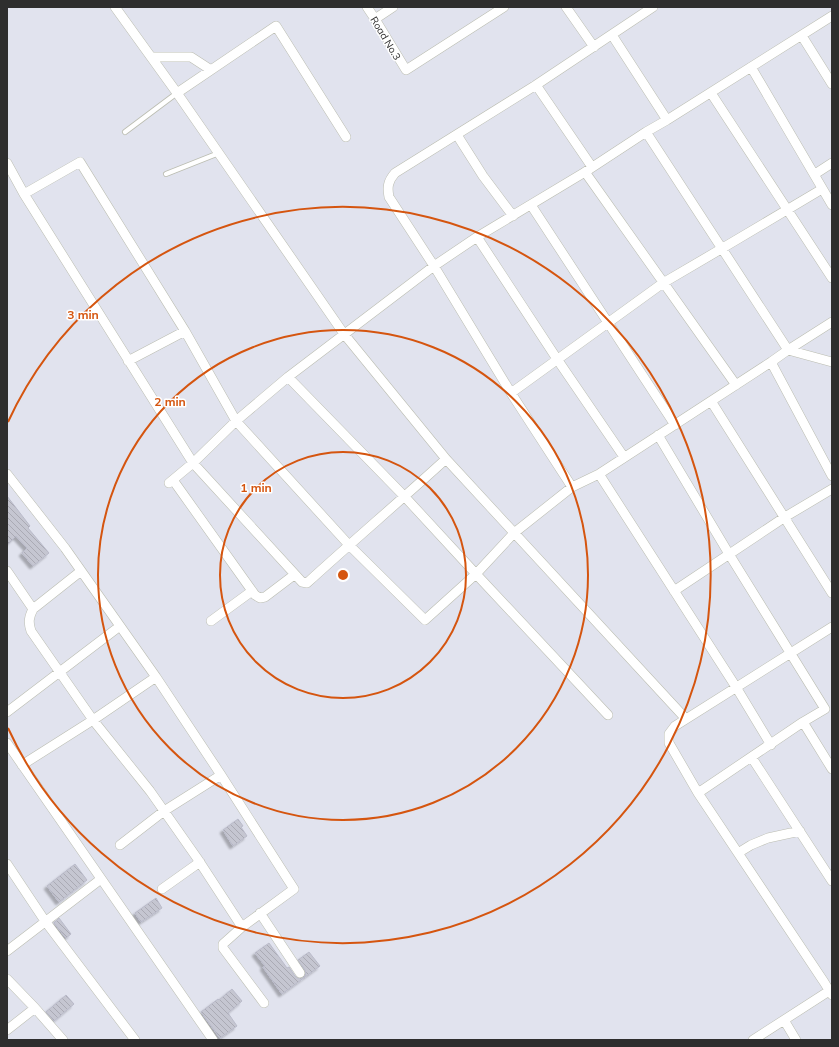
<svg xmlns="http://www.w3.org/2000/svg" width="839" height="1047" font-family="Mulish,sans-serif">
<style>
.building{fill:url(#building-back-hatch);stroke:#babbca;filter:url(#shadow)}
.lines{fill:none;stroke-linecap:round;stroke-linejoin:round}
.lane-casing{stroke:#bbbdb1;stroke-width:6}
.street-casing{stroke:#bbbdb1;stroke-width:10}
.lane{stroke:#fff;stroke-width:4.5}
.street{stroke:#fff;stroke-width:9}
.ring{fill:none;stroke:#d5550f;stroke-width:2}
.labels{text-anchor:middle;stroke-width:3;stroke-linejoin:round;paint-order:stroke}
.street-label{font-size:10px;fill:#2e2e2e;stroke:#fff}
.centre{fill:#d5550f;stroke:#fff;stroke-width:2}
.ring-label{font-size:12px;text-anchor:middle;font-weight:bold;fill:#d5550f;stroke:#fff;stroke-width:3;stroke-linejoin:round;paint-order:stroke}
</style>
<defs>
<pattern id="building-back-hatch" width="6" height="6" patternUnits="userSpaceOnUse"><rect width="6" height="6" fill="#c5c6d1"/><path d="M-1 5l2 2M0 0l6 6M5-1l2 2" fill="none" stroke="#aaaab4"/></pattern>
<filter id="shadow"><feDropShadow dx="-3" dy="3" stdDeviation="1" flood-color="#0004"/></filter>
</defs>
<rect width="100%" height="100%" fill="#e1e3ee"/>
<!-- building -->
<path class="building" d="M7,496L30,526L28,528L49,553L33,566L22,553L27,548L16,536L7,545Z
M238,819L243,826L241,827L247,836L233,846L223,830Z
M75,864L87,880L59,902L47,886Z
M156,898L162,908L141,922L135,913Z
M59,918L71,934L66,938L54,923Z
M269,943L287,968L289,967L295,976L298,978H303L305,976L306,973L305,970L298,960L309,952L320,966L282,994L263,967L265,966L255,953Z
M232,989L242,1001L228,1013L237,1026L220,1038L201,1012L218,999L219,1000Z
M66,995L74,1004L54,1021L46,1012Z"/>
<g class="lines">
<defs>
<path id="lane" d="M125,132L177,93
M166,174L219,153"/>
<path id="street" d="M115,7L177,93L344,334L446,459L686,719
M367,7L375,19L406,70L504,7
M566,7L594,47
M375,19L393,7
M612,35L667,120
M802,36L832,84
M152,57H191L211,70
M751,67L832,205
M536,85L395,173C388,181 387,187 389,197L434,266L477,237L585,172
M177,93L276,26L346,137
M711,93L832,278
M646,132L788,350L832,362
M457,135L483,176L513,216
M7,163L24,194L193,463L302,582L307,583C353,541 400,501 446,459
M592,167L536,85L653,7
M815,174L832,163
M24,194L80,162L185,331L236,421L349,545L425,620L476,574L514,533L572,487L599,474L771,362L788,350L832,322
M531,205L675,425
M477,237L557,359L624,457
M128,361L185,331
M771,362L832,476
M288,377L405,497L476,574L608,715
M736,385L585,172L646,132L667,120L832,16
M511,393L572,487
M711,401L832,593
M658,435L729,554L825,709L803,722L698,793
M7,474L65,548L156,677L221,775L294,889L242,927L223,944V948L264,1003
M599,474L736,687L771,745
M173,480L255,595L260,598L265,597L294,575
M169,483L193,463L236,421L288,377L434,266L511,393L663,283L721,249L822,189
M7,571L33,609
M81,571L33,609C29,617 28,622 31,631L93,720L150,791L197,858L242,927
M674,591L785,517L832,489
M211,621L252,591
M832,627L675,726L669,734V743L698,793L824,982L832,995
M7,712L120,626
M803,722L832,769
M7,743L213,1040
M752,758L832,881
M22,765L93,720L156,677
M120,845L164,811L221,775
M738,853L751,845L768,838L800,831
M7,864L45,921L135,1040
M162,889L200,862
M260,913L300,973
M7,951L101,879
M7,979L35,1008L63,1040
M784,1020L796,1040
M7,1030L35,1008
M753,1040L829,991"/>
</defs>
<!-- lane casing -->
<use href="#lane" class="lane-casing"/>
<!-- street casing -->
<use href="#street" class="street-casing"/>
<!-- lane -->
<use href="#lane" class="lane"/>
<!-- street -->
<use href="#street" class="street"/>
</g>
<!-- distance rings -->
<g class="ring">
<circle cx="343" cy="575" r="123"/>
<circle cx="343" cy="575" r="245"/>
<path d="M8 422A368 368 0 1 1 8 728"/>
</g>
<g class="labels">
<!-- street labels -->
<g class="street-label">
<text transform="translate(386 38) rotate(59)" y="4">Road No.3</text>
</g>
</g>
<circle cx="343" cy="575" r="6" class="centre"/>
<g class="ring-label">
<text x="83" y="319">3 min</text>
<text x="170" y="406">2 min</text>
<text x="256" y="492">1 min</text>
</g>
<!-- border -->
<rect width="839" height="1047" fill="none" stroke="#2e2e2e" stroke-width="16"/>
</svg>
